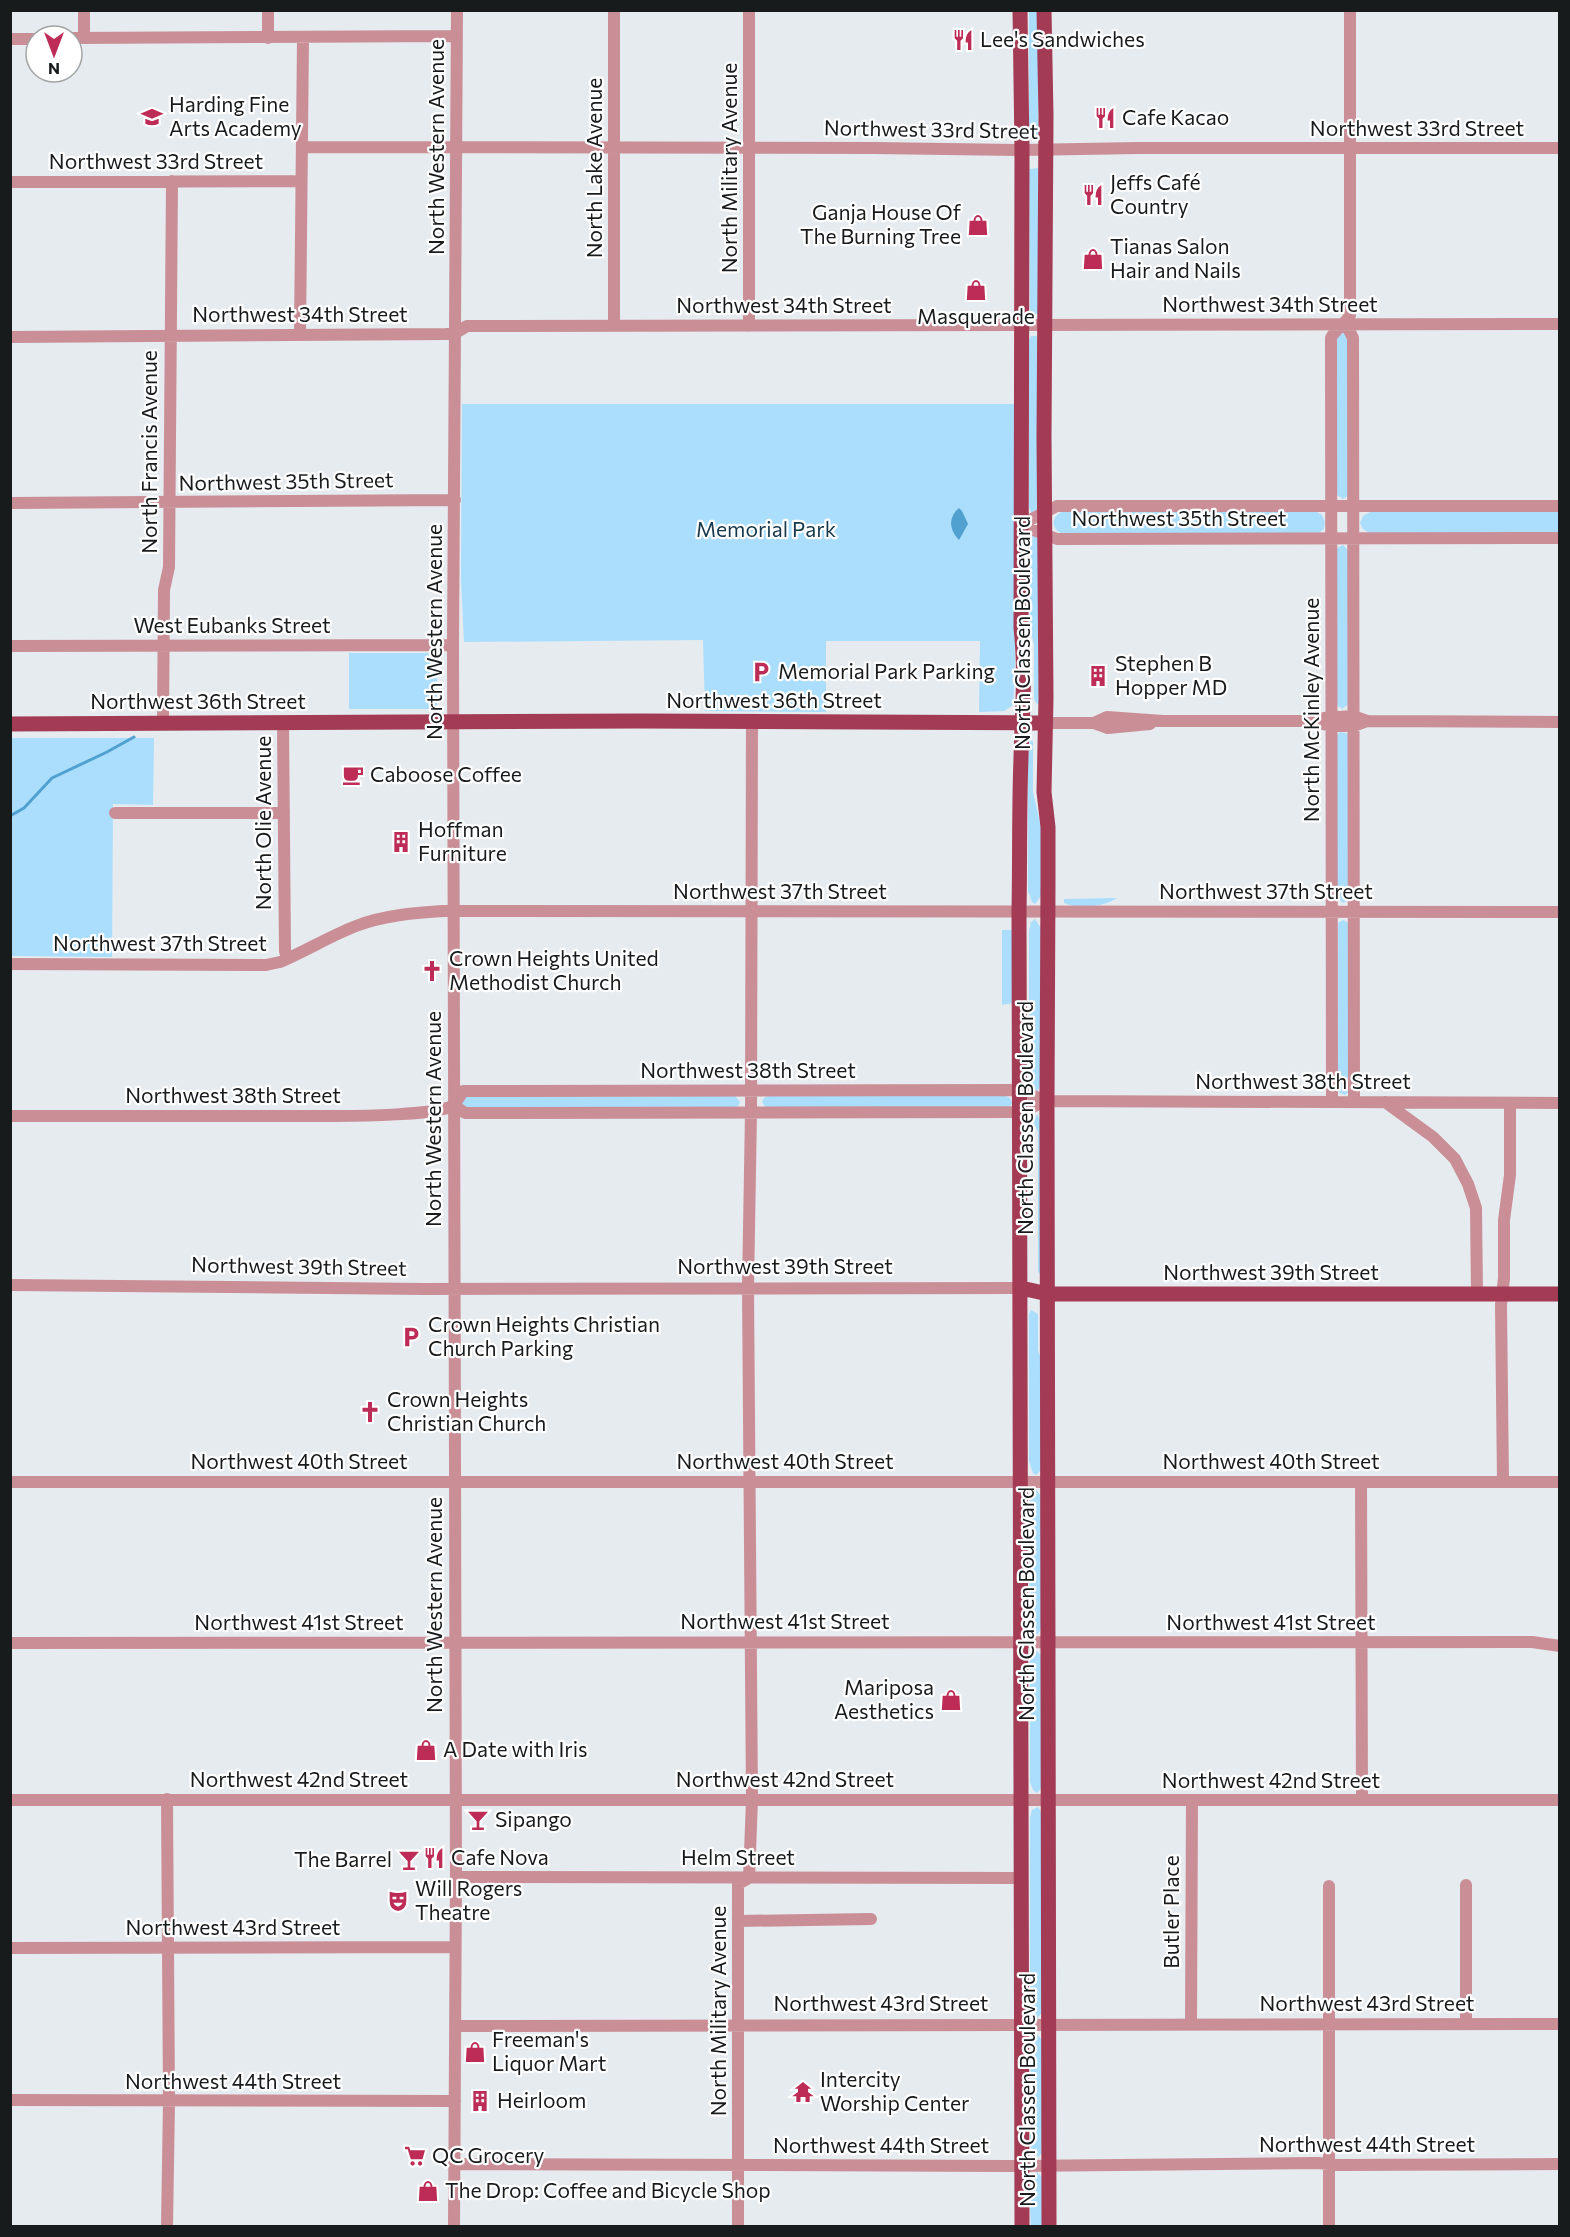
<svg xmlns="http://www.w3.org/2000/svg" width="1570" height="2237" font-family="Commissioner,sans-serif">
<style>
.green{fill:#abddfd}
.water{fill:#50a1cf}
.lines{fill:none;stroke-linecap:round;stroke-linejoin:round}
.stream{stroke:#50a1cf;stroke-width:3}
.minor{stroke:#ca8e97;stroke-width:12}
.major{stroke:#a43b54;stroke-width:15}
.labels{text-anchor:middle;stroke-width:4.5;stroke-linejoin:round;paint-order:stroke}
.poi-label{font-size:21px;fill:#181b1c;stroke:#fff;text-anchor:start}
.street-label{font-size:21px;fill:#181b1c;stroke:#fff}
.park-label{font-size:21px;fill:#15384c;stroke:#fff}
</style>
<rect width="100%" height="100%" fill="#e5ebef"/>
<!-- green -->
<path class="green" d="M1029,11H1039L1038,135H1029Z
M1038,168L1039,309L1038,314H1030L1029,169Z
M1343,333L1347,336L1348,496L1343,499L1337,495L1336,339L1339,334Z
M1031,336H1037L1039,342V509L1032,514L1029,507V340Z
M462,404H1014L1015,678L1013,705L1004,711L979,712L980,641H826V712L705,711L703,640L464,642L461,579Z
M1559,511V532L1369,533L1363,529L1360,523L1363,516L1370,512Z
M1062,512H1317L1322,515L1325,522L1324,529L1319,533H1061C1051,528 1051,517 1062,512Z
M1030,533L1038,534L1039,703L1037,704L1034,699V645L1030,628Z
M1343,545L1349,551V704L1342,709L1337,705V548Z
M349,653H437V709H349Z
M1340,732L1349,734V900L1343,903L1337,898L1336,736Z
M11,738H154L153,805L113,804L112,957L11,956Z
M1030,741H1033V792L1041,827V896L1035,904L1032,902L1028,891V758Z
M1117,898C1103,907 1080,910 1064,903V899Z
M1035,919L1041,928L1040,1087L1037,1091L1032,1090L1029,1078V931L1031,922Z
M1343,920L1350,924L1348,1092L1345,1095L1338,1092V923Z
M1002,930H1013V1003L1002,1005Z
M735,1096L740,1102L737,1109L467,1108L463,1107L461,1100L464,1097Z
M768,1096H1006L1010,1098L1012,1103L1009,1108H766L762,1102L764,1098Z
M1037,1114L1042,1123L1040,1274L1038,1271V1132L1033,1121Z
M1031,1310L1038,1314V1350L1041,1359L1042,1469L1036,1475L1033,1473L1029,1461V1314Z
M1036,1489L1042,1498L1043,1625L1038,1634L1034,1633L1030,1623L1029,1503L1032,1492Z
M1036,1650L1042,1656V1787L1037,1793L1033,1790L1030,1782V1662L1033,1651Z
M1038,1807L1041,1812L1042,2013L1037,2018L1030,2007V1818L1032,1810Z
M1035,2035L1039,2036L1043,2042L1042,2153L1038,2157L1030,2146L1031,2042Z
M1037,2172L1042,2177L1044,2226H1031C1031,2211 1025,2182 1037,2172Z"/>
<!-- water -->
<path class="water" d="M959,508L962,511L968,524L959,540C949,530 948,517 959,508Z"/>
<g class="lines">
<!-- stream -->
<path class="stream" d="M10,816L24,808L52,778L107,752L134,737"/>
<!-- minor -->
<path class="minor" d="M614,10V326
M749,10V326
M72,38L457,36
M84,38V10
M268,38V10
M10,39H36
M302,147L874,148L1022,150L1139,148H1560
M10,182L301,181
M1346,324L1353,338L1354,1102
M300,335L303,38
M10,337L447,334L457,332L467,326L1560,324
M10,503L455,500
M1020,525L1057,506H1560
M1020,525L1057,539L1560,538
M10,646L453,645
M1324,718L1353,716L1367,721L1560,722
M283,722L285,951L287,959
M163,723L164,590L169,567L172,181
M1045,723H1094L1108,728L1150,724
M1094,723L1107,717L1163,721H1308L1332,726H1353L1367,721
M115,813H284
M10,964L266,965L280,962C306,951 330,936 356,926C384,915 415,913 444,911L1560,912
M1332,1102L1331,338C1335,329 1345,325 1350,315V10
M1385,1102L1433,1137L1455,1159L1468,1184L1476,1208L1477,1294
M454,1105L465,1113L1020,1112L1047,1101
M10,1116H336C358,1116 437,1115 452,1106C457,1102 460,1096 463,1091L1019,1090L1047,1101L1560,1103
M10,1285L425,1289L1021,1288
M10,1482H1560
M1361,1482L1362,1800
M1503,1482L1501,1305L1504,1278V1220L1510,1175V1103
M10,1643L1532,1642L1560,1646
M167,1799L169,2101L167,2226
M10,1800H1560
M456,1877L1021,1878
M1466,1885V2024
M738,1921L871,1919
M10,1948L455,1947
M1191,2024L1192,1800
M455,2026L1560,2024
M10,2100L455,2101
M454,2164L1007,2166L1318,2163L1339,2165L1560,2164
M454,2226L456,1877L453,645L457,10
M738,2226V1884L749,1878L752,1800L748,1288L751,1112L752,721
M1329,2226V1886"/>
<!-- major -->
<path class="major" d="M1020,10L1022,150L1021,628C1026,671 1022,714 1021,758C1019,809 1020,860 1019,911L1022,2226
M1044,10L1046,116L1044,438L1046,698L1044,792L1048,827V882L1047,1101L1049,2226
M10,724L638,721L1045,723
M1021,1288L1048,1294H1560"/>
</g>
<!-- icons -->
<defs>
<symbol id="restaurant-bare" viewBox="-9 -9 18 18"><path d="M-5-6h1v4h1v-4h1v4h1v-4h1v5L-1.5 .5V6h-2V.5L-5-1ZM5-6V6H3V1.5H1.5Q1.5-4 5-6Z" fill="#bc2c56" stroke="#fff" stroke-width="2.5" paint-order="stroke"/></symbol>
<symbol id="school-bare" viewBox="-9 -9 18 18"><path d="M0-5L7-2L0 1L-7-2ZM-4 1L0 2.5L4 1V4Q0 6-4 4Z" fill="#bc2c56" stroke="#fff" stroke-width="2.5" paint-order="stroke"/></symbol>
<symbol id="shop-bare" viewBox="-9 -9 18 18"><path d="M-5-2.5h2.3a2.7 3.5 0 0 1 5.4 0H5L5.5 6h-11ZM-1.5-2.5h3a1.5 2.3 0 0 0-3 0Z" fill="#bc2c56" stroke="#fff" stroke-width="2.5" paint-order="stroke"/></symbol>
<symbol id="parking-bare" viewBox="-9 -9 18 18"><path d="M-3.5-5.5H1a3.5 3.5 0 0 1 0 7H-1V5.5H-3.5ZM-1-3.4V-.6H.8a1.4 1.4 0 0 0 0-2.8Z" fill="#bc2c56" stroke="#fff" stroke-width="2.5" paint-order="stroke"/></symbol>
<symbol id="building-bare" viewBox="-9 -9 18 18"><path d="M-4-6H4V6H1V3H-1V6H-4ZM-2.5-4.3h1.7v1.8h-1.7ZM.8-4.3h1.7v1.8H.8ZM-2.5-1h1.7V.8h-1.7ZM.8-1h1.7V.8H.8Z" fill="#bc2c56" stroke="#fff" stroke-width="2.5" paint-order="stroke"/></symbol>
<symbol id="cafe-bare" viewBox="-9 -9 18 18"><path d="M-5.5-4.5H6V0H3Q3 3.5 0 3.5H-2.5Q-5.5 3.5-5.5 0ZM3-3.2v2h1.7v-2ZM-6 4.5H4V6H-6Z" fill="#bc2c56" stroke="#fff" stroke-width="2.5" paint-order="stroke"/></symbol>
<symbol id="church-bare" viewBox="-9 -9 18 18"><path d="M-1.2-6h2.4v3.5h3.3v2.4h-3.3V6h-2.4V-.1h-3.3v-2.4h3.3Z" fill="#bc2c56" stroke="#fff" stroke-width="2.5" paint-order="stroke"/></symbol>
<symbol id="bar-bare" viewBox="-9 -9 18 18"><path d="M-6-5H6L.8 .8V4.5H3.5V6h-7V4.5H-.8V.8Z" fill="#bc2c56" stroke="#fff" stroke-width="2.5" paint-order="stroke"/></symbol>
<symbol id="theatre-bare" viewBox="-9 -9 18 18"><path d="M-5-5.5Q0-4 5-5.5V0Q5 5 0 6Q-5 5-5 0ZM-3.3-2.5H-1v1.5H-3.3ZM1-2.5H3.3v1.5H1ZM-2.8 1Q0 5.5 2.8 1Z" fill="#bc2c56" stroke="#fff" stroke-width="2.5" paint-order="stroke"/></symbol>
<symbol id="temple-bare" viewBox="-9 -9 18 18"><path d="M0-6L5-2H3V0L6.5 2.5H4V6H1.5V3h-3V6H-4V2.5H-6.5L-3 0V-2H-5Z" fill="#bc2c56" stroke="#fff" stroke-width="2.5" paint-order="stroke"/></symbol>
<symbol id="supermarket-bare" viewBox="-9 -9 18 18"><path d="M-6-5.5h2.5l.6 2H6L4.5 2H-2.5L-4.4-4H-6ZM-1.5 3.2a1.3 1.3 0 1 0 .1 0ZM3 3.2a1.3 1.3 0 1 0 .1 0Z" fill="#bc2c56" stroke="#fff" stroke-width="2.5" paint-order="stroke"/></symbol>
</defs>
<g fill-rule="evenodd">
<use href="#restaurant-bare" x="948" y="25" width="30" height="30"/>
<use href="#school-bare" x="137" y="102" width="30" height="30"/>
<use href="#restaurant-bare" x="1090" y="103" width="30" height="30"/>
<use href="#restaurant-bare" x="1078" y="180" width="30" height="30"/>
<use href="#shop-bare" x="963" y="210" width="30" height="30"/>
<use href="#shop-bare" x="1078" y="244" width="30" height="30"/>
<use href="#shop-bare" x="961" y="275" width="30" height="30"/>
<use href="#parking-bare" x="746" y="657" width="30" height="30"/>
<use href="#building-bare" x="1083" y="661" width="30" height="30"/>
<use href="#cafe-bare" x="338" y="760" width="30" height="30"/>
<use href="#building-bare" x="386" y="827" width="30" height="30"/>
<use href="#church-bare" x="417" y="956" width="30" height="30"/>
<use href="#parking-bare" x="396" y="1322" width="30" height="30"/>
<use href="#church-bare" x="355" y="1397" width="30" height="30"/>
<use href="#shop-bare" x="936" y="1685" width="30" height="30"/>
<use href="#shop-bare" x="411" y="1735" width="30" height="30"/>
<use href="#bar-bare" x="463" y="1805" width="30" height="30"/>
<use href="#restaurant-bare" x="419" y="1843" width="30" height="30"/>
<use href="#bar-bare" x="394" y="1845" width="30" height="30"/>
<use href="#theatre-bare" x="383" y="1886" width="30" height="30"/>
<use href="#shop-bare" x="460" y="2037" width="30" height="30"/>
<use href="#temple-bare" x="788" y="2077" width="30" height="30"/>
<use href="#building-bare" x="465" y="2086" width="30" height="30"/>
<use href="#supermarket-bare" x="400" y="2141" width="30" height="30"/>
<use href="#shop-bare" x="413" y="2176" width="30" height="30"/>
</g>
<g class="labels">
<!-- poi labels -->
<g class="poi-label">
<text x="980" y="47">Lee's Sandwiches</text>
<text x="169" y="112">Harding Fine<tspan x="169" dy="24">Arts Academy</tspan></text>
<text x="1122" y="125">Cafe Kacao</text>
<text x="1110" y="190">Jeffs Café<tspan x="1110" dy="24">Country</tspan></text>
<text x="961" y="220" text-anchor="end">Ganja House Of<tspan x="961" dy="24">The Burning Tree</tspan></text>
<text x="1110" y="254">Tianas Salon<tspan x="1110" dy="24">Hair and Nails</tspan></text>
<text x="976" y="324" text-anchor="middle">Masquerade</text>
<text x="1115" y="671">Stephen B<tspan x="1115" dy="24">Hopper MD</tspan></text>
<text x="778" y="679">Memorial Park Parking</text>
<text x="370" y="782">Caboose Coffee</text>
<text x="418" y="837">Hoffman<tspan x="418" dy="24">Furniture</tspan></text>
<text x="449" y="966">Crown Heights United<tspan x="449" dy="24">Methodist Church</tspan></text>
<text x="428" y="1332">Crown Heights Christian<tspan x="428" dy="24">Church Parking</tspan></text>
<text x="387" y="1407">Crown Heights<tspan x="387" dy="24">Christian Church</tspan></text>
<text x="934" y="1695" text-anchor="end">Mariposa<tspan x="934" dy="24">Aesthetics</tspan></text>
<text x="443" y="1757">A Date with Iris</text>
<text x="495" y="1827">Sipango</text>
<text x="451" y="1865">Cafe Nova</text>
<text x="392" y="1867" text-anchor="end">The Barrel</text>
<text x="415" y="1896">Will Rogers<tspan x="415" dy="24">Theatre</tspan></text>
<text x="492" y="2047">Freeman's<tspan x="492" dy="24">Liquor Mart</tspan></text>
<text x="820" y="2087">Intercity<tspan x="820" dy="24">Worship Center</tspan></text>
<text x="497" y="2108">Heirloom</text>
<text x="432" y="2163">QC Grocery</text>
<text x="445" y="2198">The Drop: Coffee and Bicycle Shop</text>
</g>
<!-- street labels -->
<g class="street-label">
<text x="1417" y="136">Northwest 33rd Street</text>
<text transform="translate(931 130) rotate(1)" y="7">Northwest 33rd Street</text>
<text transform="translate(437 147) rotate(-90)" y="7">North Western Avenue</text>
<text x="156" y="169">Northwest 33rd Street</text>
<text transform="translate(595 168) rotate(-90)" y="7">North Lake Avenue</text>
<text transform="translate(730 168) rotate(-90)" y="7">North Military Avenue</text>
<text x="1270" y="312">Northwest 34th Street</text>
<text x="784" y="313">Northwest 34th Street</text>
<text x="300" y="322">Northwest 34th Street</text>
<text transform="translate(150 452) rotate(-90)" y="7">North Francis Avenue</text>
<text transform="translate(286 482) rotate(-1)" y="7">Northwest 35th Street</text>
<text x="1179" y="526">Northwest 35th Street</text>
<text x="232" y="633">West Eubanks Street</text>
<text transform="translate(435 632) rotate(-90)" y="7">North Western Avenue</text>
<text transform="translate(1023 633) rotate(-90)" y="7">North Classen Boulevard</text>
<text x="774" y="708">Northwest 36th Street</text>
<text x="198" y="709">Northwest 36th Street</text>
<text transform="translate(1312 710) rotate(-90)" y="7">North McKinley Avenue</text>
<text transform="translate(264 823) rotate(-90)" y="7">North Olie Avenue</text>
<text x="780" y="899">Northwest 37th Street</text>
<text x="1266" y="899">Northwest 37th Street</text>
<text x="160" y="951">Northwest 37th Street</text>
<text x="748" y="1078">Northwest 38th Street</text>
<text x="1303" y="1089">Northwest 38th Street</text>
<text x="233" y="1103">Northwest 38th Street</text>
<text transform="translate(1026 1118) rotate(-90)" y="7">North Classen Boulevard</text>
<text transform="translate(434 1119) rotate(-90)" y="7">North Western Avenue</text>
<text transform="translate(299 1267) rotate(1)" y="7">Northwest 39th Street</text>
<text x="785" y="1274">Northwest 39th Street</text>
<text x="1271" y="1280">Northwest 39th Street</text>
<text x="299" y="1469">Northwest 40th Street</text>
<text x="785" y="1469">Northwest 40th Street</text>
<text x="1271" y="1469">Northwest 40th Street</text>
<text transform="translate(1027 1604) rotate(-90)" y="7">North Classen Boulevard</text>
<text transform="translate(435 1605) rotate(-90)" y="7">North Western Avenue</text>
<text x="785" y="1629">Northwest 41st Street</text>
<text x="299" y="1630">Northwest 41st Street</text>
<text x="1271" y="1630">Northwest 41st Street</text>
<text x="299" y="1787">Northwest 42nd Street</text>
<text x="785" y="1787">Northwest 42nd Street</text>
<text x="1271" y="1788">Northwest 42nd Street</text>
<text x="738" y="1865">Helm Street</text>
<text transform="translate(1172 1912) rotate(-90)" y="7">Butler Place</text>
<text x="233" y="1935">Northwest 43rd Street</text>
<text x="881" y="2011">Northwest 43rd Street</text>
<text x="1367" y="2011">Northwest 43rd Street</text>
<text transform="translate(719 2011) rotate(-90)" y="7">North Military Avenue</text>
<text x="233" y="2089">Northwest 44th Street</text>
<text transform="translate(1028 2090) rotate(-90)" y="7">North Classen Boulevard</text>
<text x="1367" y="2152">Northwest 44th Street</text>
<text x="881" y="2153">Northwest 44th Street</text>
</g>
<!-- park labels -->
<g class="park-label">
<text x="766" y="537">Memorial Park</text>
</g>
</g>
<!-- border -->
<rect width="1570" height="2237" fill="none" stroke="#181b1c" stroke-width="24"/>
<!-- north arrow -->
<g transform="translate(54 54) rotate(180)"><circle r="28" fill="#ffffff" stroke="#a3a4a4" stroke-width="1.5"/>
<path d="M0-4.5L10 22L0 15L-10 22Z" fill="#bc2c56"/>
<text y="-9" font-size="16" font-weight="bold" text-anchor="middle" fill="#181b1c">N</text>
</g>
</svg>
